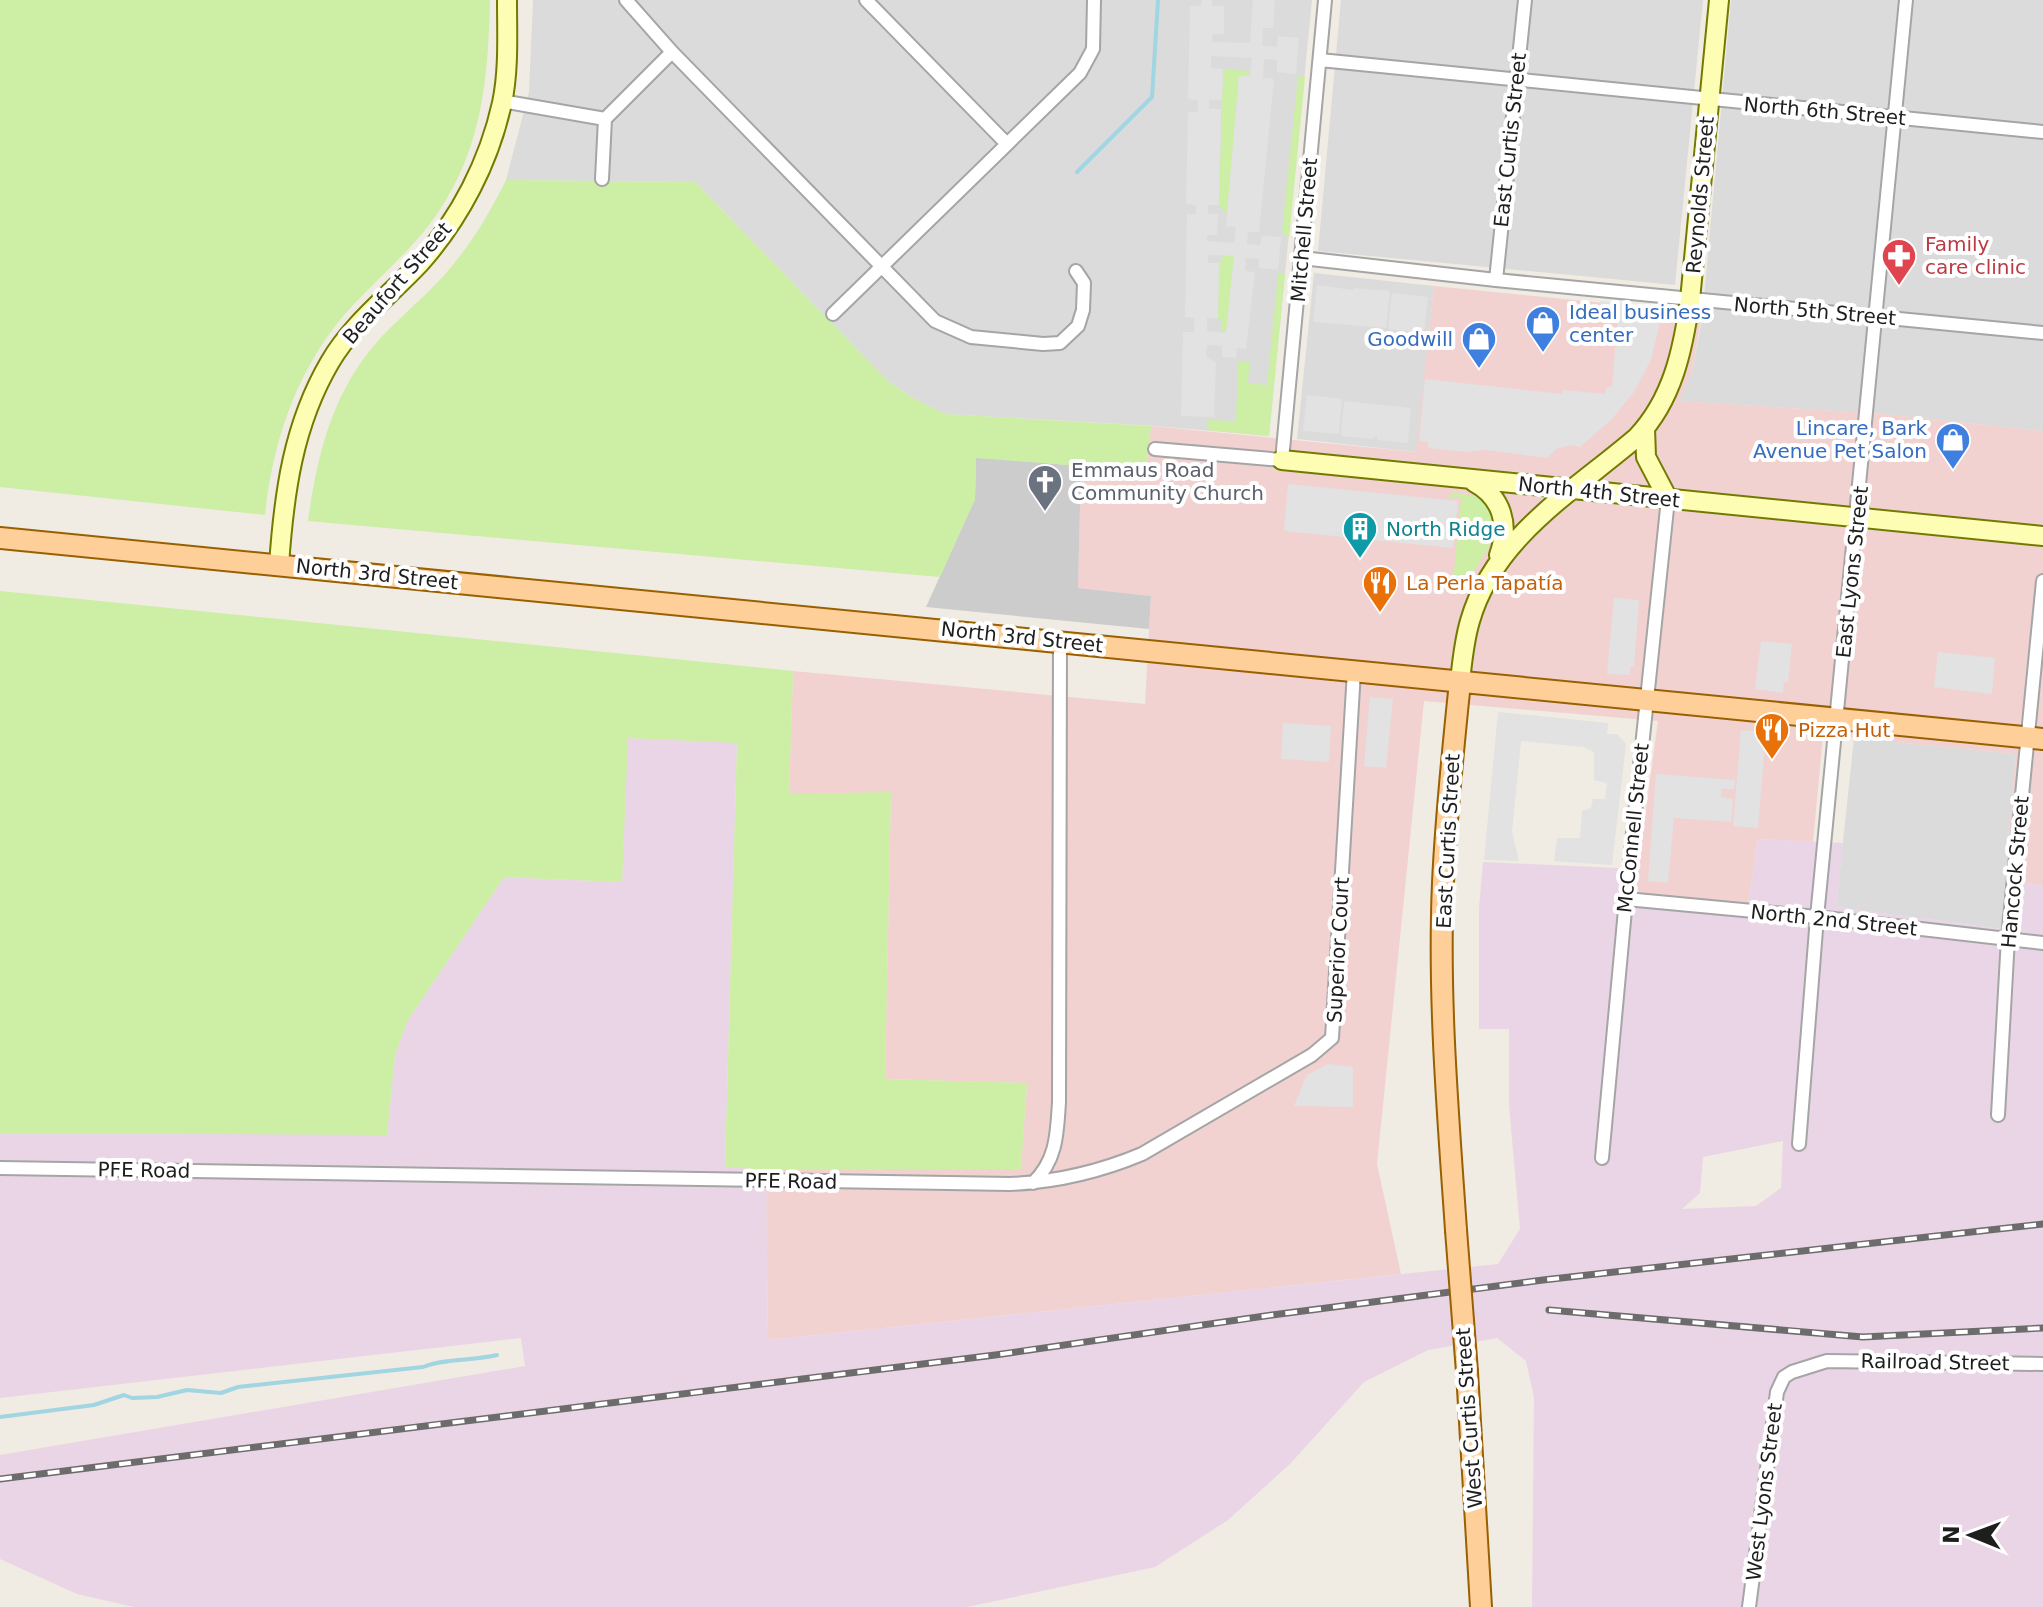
<svg xmlns="http://www.w3.org/2000/svg" width="2043" height="1607" font-family="'DejaVu Sans',sans-serif">
<style>
.residential{fill:#dcdbdb}
.commercial{fill:#f2d1d1}
.industrial{fill:#ead5e6;fill-rule:evenodd}
.religious{fill:#ccc}
.grass{fill:#cceea5}
.parking{fill:#e2e2e2;fill-rule:evenodd}
.lines{fill:none;stroke-linecap:round;stroke-linejoin:round}
.stream{stroke:#a0d5e1;stroke-width:4}
.street-casing{stroke:#a5a5a5;stroke-width:16}
.secondary-casing{stroke:#727a00;stroke-width:22}
.primary-casing{stroke:#986000;stroke-width:24}
.street{stroke:#fff;stroke-width:12}
.secondary{stroke:#fdfeb3;stroke-width:18}
.primary{stroke:#ffcf99;stroke-width:20}
.rail-casing{stroke:#6c6c6c;stroke-width:7}
.rail{stroke:#fff;stroke-width:4;stroke-dasharray:12;stroke-linecap:butt}
.primary-bridge-casing{stroke:#986000;stroke-width:24;stroke-linecap:butt}
.primary-bridge{stroke:#ffcf99;stroke-width:20}
.labels{text-anchor:middle;stroke-width:8;stroke-linejoin:round;paint-order:stroke}
.street-label{font-size:20px;fill:#1e1e1e;stroke:#fff}
.health-label{font-size:20px;fill:#be3a42;stroke:#fff;text-anchor:start}
.shop-label{font-size:20px;fill:#366cbe;stroke:#fff;text-anchor:end}
.worship-label{font-size:20px;fill:#5b616d;stroke:#fff;text-anchor:start}
.culture-label{font-size:20px;fill:#0d838f;stroke:#fff;text-anchor:start}
.food-label{font-size:20px;fill:#c56008;stroke:#fff;text-anchor:start}
</style>
<rect width="100%" height="100%" fill="#f0ebe3"/>
<!-- residential -->
<path class="residential" d="M533,0H1312L1269,436L1155,426L945,414L911,397L888,381L695,182L506,180L529,92Z
M1341,0H1703L1675,285L1318,251Z
M1731,0H2043V431L1882,414L1678,401L1692,371L1702,319Z
M1314,273L1434,286L1417,452L1297,439Z
M1854,738L2016,754L2001,929L1836,907Z"/>
<!-- commercial -->
<path class="commercial" d="M1434,286L1702,313L1692,371L1679,401L1882,414L2043,431V885L2005,881L2016,754L1823,735L1813,842L1758,839L1748,904L1634,897L1658,721L1424,701L1377,1164L1401,1274L768,1340L766,1170L1021,1168L1027,1083L885,1079L891,793L789,795L793,671L1145,704L1151,596L1078,588L1081,466L1146,471L1151,426L1416,452Z"/>
<!-- industrial -->
<path class="industrial" d="M627,738L737,742L725,1166L766,1170L768,1340L1498,1264L1520,1229L1509,1105V1029H1479V908L1483,862L1638,869L1634,897L1748,904L1758,839L1843,843L1836,907L2001,929L2005,881L2043,885V1607H1532L1534,1397L1526,1361L1497,1338L1428,1350L1364,1382L1290,1464L1228,1520L1155,1567L967,1607H134L77,1594L0,1559V1455L525,1366L521,1338L0,1398V1133L387,1134L395,1055L408,1020L504,877L622,882ZM1783,1141L1781,1188L1756,1206L1682,1209L1700,1193L1703,1157Z"/>
<!-- religious -->
<path class="religious" d="M976,457L1081,466L1078,588L1151,596L1149,629L926,607L975,499Z"/>
<!-- grass -->
<path class="grass" d="M0,0H490C488,76 483,145 439,211C416,246 382,274 353,305C299,363 273,438 265,515L0,487Z
M1223,69L1250,71V77L1239,76L1227,214L1219,205Z
M1298,76L1305,77L1289,238L1282,231Z
M506,180L695,182L888,381L911,397L945,414L1151,426L1146,471L976,458L975,499L940,577L308,521C316,464 328,409 362,361C386,327 420,303 447,272C471,244 490,213 506,180Z
M1224,256H1234L1226,333L1221,330V319H1218L1219,263Z
M1278,274H1285L1269,436L1207,430V420L1236,421L1238,362H1250L1248,383L1267,385Z
M1453,492L1482,498L1490,506L1495,523L1494,538L1464,588L1452,591L1461,498L1448,497Z
M0,591L793,671L789,794L891,792L885,1079L1027,1083L1021,1169L766,1170L725,1167L737,743L628,738L622,882L504,877L408,1020L395,1055L387,1135L0,1133Z"/>
<!-- parking -->
<path class="parking" d="M1202,0H1212V6H1224V34H1213L1212,42L1250,43L1253,0H1275L1273,28H1263L1262,46L1277,47L1278,36L1299,38L1296,74L1277,72V60L1264,59L1263,78L1274,79L1259,232H1248L1247,244L1260,245L1262,236L1281,237L1278,270L1259,268V259L1246,258L1245,271L1255,272L1246,349L1237,348L1236,358L1222,357V346L1207,345L1206,356L1216,362L1214,417L1181,416L1183,332H1194V318L1185,317L1187,214H1196V205L1186,204L1188,112H1198V100L1188,99L1190,6H1201ZM1211,56L1252,58L1250,76H1239L1226,226L1236,227L1234,243L1207,241V235H1217L1218,214H1208V205H1219L1221,109H1209V100H1222L1223,69L1211,68ZM1208,255L1234,256L1226,333L1207,331V318L1218,319L1219,263H1208Z
M1317,285L1353,290L1354,288L1390,291L1386,328L1313,322Z
M1392,293L1428,297L1424,333L1388,329Z
M1600,301L1662,308L1660,322L1651,360L1634,392L1611,420L1580,447L1570,445L1556,449L1547,458L1485,450L1466,452L1428,448V442L1419,441L1425,379L1562,394L1563,390L1605,394L1606,387H1612L1618,315L1599,313Z
M1307,395L1342,399L1339,434L1303,431Z
M1344,401L1411,408L1408,443L1377,440V435L1372,439L1341,436Z
M1288,484L1458,501L1453,548L1284,531Z
M1614,598L1639,600L1634,667H1630V675L1607,674Z
M1761,641L1792,644L1788,683L1784,682L1783,693L1755,689Z
M1938,652L1995,658L1992,694L1934,687Z
M1370,697L1393,699L1386,768L1364,766Z
M1498,712L1608,723L1607,734H1617L1626,744L1612,865L1554,861L1557,838H1580L1582,811L1591,808L1593,799H1605L1607,783L1594,780V752L1584,747L1521,741L1512,832L1519,861L1484,860Z
M1283,723L1331,726L1329,762L1281,759Z
M1741,730L1766,732L1758,828L1733,826Z
M1656,774L1735,780L1734,789H1721V797L1733,799L1731,822L1674,818L1668,883L1648,881Z
M1328,1064L1353,1067V1107L1294,1106L1307,1075Z"/>
<g class="lines">
<!-- stream -->
<path class="stream" d="M1077,172L1152,97L1158,0
M0,1417L94,1405L124,1395L132,1398L157,1397L187,1390L221,1393L238,1387L423,1367C445,1358 473,1361 497,1355"/>
<defs>
<path id="street" d="M626,0L672,52L935,321L971,337L1043,344L1060,343L1078,326L1083,310L1084,283L1076,271
M866,0L1006,143
M1320,60L2043,132
M502,101L605,119
M602,179L605,119L672,52
M1302,258L1496,280L2043,333
M1496,280L1525,0
M833,314L1080,73L1093,49L1094,0
M1155,449L1282,460L1325,0
M1626,899L1817,917L2043,943
M1998,1115L2008,938L2043,581
M1799,1144L1817,917L1906,0
M1602,1158L1626,899L1668,499
M0,1168L1010,1184C1056,1182 1099,1172 1142,1154L1312,1055L1332,1038L1354,671
M1033,1183C1057,1160 1057,1133 1059,1102L1060,641
M1749,1607L1777,1392L1784,1377L1792,1372L1827,1361L2043,1364"/>
<path id="secondary" d="M1645,428L1646,457L1668,499
M1282,460L2043,536
M1474,482C1502,497 1510,525 1499,555
M279,565C284,493 293,425 330,362C352,324 390,295 420,263C460,218 489,162 502,103C509,70 507,34 507,0
M1460,682C1462,662 1464,641 1470,621C1494,537 1574,491 1637,437C1673,399 1683,349 1690,300L1719,0"/>
<path id="primary" d="M0,538L2043,739
M1456,1230C1448,1114 1438,998 1443,883C1446,816 1453,749 1460,682
M1467,1372L1481,1607"/>
</defs>
<!-- street casing -->
<use href="#street" class="street-casing"/>
<!-- secondary casing -->
<use href="#secondary" class="secondary-casing"/>
<!-- primary casing -->
<use href="#primary" class="primary-casing"/>
<!-- street -->
<use href="#street" class="street"/>
<!-- secondary -->
<use href="#secondary" class="secondary"/>
<!-- primary -->
<use href="#primary" class="primary"/>
<defs>
<path id="rail" d="M1549,1310L1863,1337L2043,1328
M0,1479L995,1355L1272,1315L1543,1280L2043,1224"/>
</defs>
<!-- rail casing -->
<use href="#rail" class="rail-casing"/>
<!-- rail -->
<use href="#rail" class="rail"/>
<defs>
<path id="primary-bridge" d="M1456,1230L1467,1372"/>
</defs>
<!-- primary-bridge casing -->
<use href="#primary-bridge" class="primary-bridge-casing"/>
<!-- primary-bridge -->
<use href="#primary-bridge" class="primary-bridge"/>
</g>
<!-- icons -->
<defs>
<symbol id="pharmacy-pin" viewBox="-11 -11 22 30"><path d="M0 17L-7.5 6A9.5 9.5 0 1 1 7.5 6Z" fill="#e0444e" stroke="#fff"/><path d="M-2-6h4v4h4v4h-4v4h-4v-4h-4v-4h4Z" fill="#fff"/></symbol>
<symbol id="shop-pin" viewBox="-11 -11 22 30"><path d="M0 17L-7.5 6A9.5 9.5 0 1 1 7.5 6Z" fill="#3f7fe0" stroke="#fff"/><path d="M-5-2.5h2.3a2.7 3.5 0 0 1 5.4 0H5L5.5 6h-11ZM-1.5-2.5h3a1.5 2.3 0 0 0-3 0Z" fill="#fff"/></symbol>
<symbol id="church-pin" viewBox="-11 -11 22 30"><path d="M0 17L-7.5 6A9.5 9.5 0 1 1 7.5 6Z" fill="#6b7280" stroke="#fff"/><path d="M-1.2-6h2.4v3.5h3.3v2.4h-3.3V6h-2.4V-.1h-3.3v-2.4h3.3Z" fill="#fff"/></symbol>
<symbol id="building-pin" viewBox="-11 -11 22 30"><path d="M0 17L-7.5 6A9.5 9.5 0 1 1 7.5 6Z" fill="#0f9aa8" stroke="#fff"/><path d="M-4-6H4V6H1V3H-1V6H-4ZM-2.5-4.3h1.7v1.8h-1.7ZM.8-4.3h1.7v1.8H.8ZM-2.5-1h1.7V.8h-1.7ZM.8-1h1.7V.8H.8Z" fill="#fff"/></symbol>
<symbol id="restaurant-pin" viewBox="-11 -11 22 30"><path d="M0 17L-7.5 6A9.5 9.5 0 1 1 7.5 6Z" fill="#e8710a" stroke="#fff"/><path d="M-5-6h1v4h1v-4h1v4h1v-4h1v5L-1.5 .5V6h-2V.5L-5-1ZM5-6V6H3V1.5H1.5Q1.5-4 5-6Z" fill="#fff"/></symbol>
</defs>
<g fill-rule="evenodd">
<use href="#pharmacy-pin" x="1879" y="236" width="40" height="54"/>
<use href="#shop-pin" x="1523" y="303" width="40" height="54"/>
<use href="#shop-pin" x="1459" y="319" width="40" height="54"/>
<use href="#shop-pin" x="1933" y="420" width="40" height="54"/>
<use href="#church-pin" x="1025" y="462" width="40" height="54"/>
<use href="#building-pin" x="1340" y="509" width="40" height="54"/>
<use href="#restaurant-pin" x="1360" y="563" width="40" height="54"/>
<use href="#restaurant-pin" x="1752" y="710" width="40" height="54"/>
</g>
<g class="labels">
<!-- street labels -->
<g class="street-label">
<text transform="translate(1825 111) rotate(5)" y="7">North 6th Street</text>
<text transform="translate(1510 140) rotate(-84)" y="7">East Curtis Street</text>
<text transform="translate(1700 195) rotate(-85)" y="7">Reynolds Street</text>
<text transform="translate(1304 230) rotate(-85)" y="7">Mitchell Street</text>
<text transform="translate(397 283) rotate(-49)" y="7">Beaufort Street</text>
<text transform="translate(1815 311) rotate(5)" y="7">North 5th Street</text>
<text transform="translate(1599 492) rotate(6)" y="7">North 4th Street</text>
<text transform="translate(1852 572) rotate(-84)" y="7">East Lyons Street</text>
<text transform="translate(377 574) rotate(6)" y="7">North 3rd Street</text>
<text transform="translate(1022 637) rotate(6)" y="7">North 3rd Street</text>
<text transform="translate(1633 828) rotate(-84)" y="7">McConnell Street</text>
<text transform="translate(1448 841) rotate(-87)" y="7">East Curtis Street</text>
<text transform="translate(2015 872) rotate(-85)" y="7">Hancock Street</text>
<text transform="translate(1834 920) rotate(6)" y="7">North 2nd Street</text>
<text transform="translate(1338 950) rotate(-87)" y="7">Superior Court</text>
<text transform="translate(144 1170) rotate(1)" y="7">PFE Road</text>
<text transform="translate(791 1181) rotate(1)" y="7">PFE Road</text>
<text transform="translate(1935 1362) rotate(1)" y="7">Railroad Street</text>
<text transform="translate(1469 1418) rotate(-94)" y="7">West Curtis Street</text>
<text transform="translate(1764 1492) rotate(-83)" y="7">West Lyons Street</text>
</g>
<!-- health labels -->
<g class="health-label">
<text x="1925" y="251">Family<tspan x="1925" dy="23">care clinic</tspan></text>
</g>
<!-- shop labels -->
<g class="shop-label">
<text x="1569" y="319" text-anchor="start">Ideal business<tspan x="1569" dy="23">center</tspan></text>
<text x="1453" y="346">Goodwill</text>
<text x="1927" y="435">Lincare, Bark<tspan x="1927" dy="23">Avenue Pet Salon</tspan></text>
</g>
<!-- worship labels -->
<g class="worship-label">
<text x="1071" y="477">Emmaus Road<tspan x="1071" dy="23">Community Church</tspan></text>
</g>
<!-- culture labels -->
<g class="culture-label">
<text x="1386" y="536">North Ridge</text>
</g>
<!-- food labels -->
<g class="food-label">
<text x="1406" y="590">La Perla Tapatía</text>
<text x="1798" y="737">Pizza Hut</text>
</g>
</g>
<!-- north arrow -->
<g transform="translate(1971 1535) rotate(271)" stroke="#ffffff" stroke-width="6" paint-order="stroke">
<path d="M0-6L14 30L0 20L-14 30Z" fill="#1e1e1e"/>
<text y="-12" font-size="22" font-weight="bold" text-anchor="middle" fill="#1e1e1e">N</text>
</g>
</svg>
